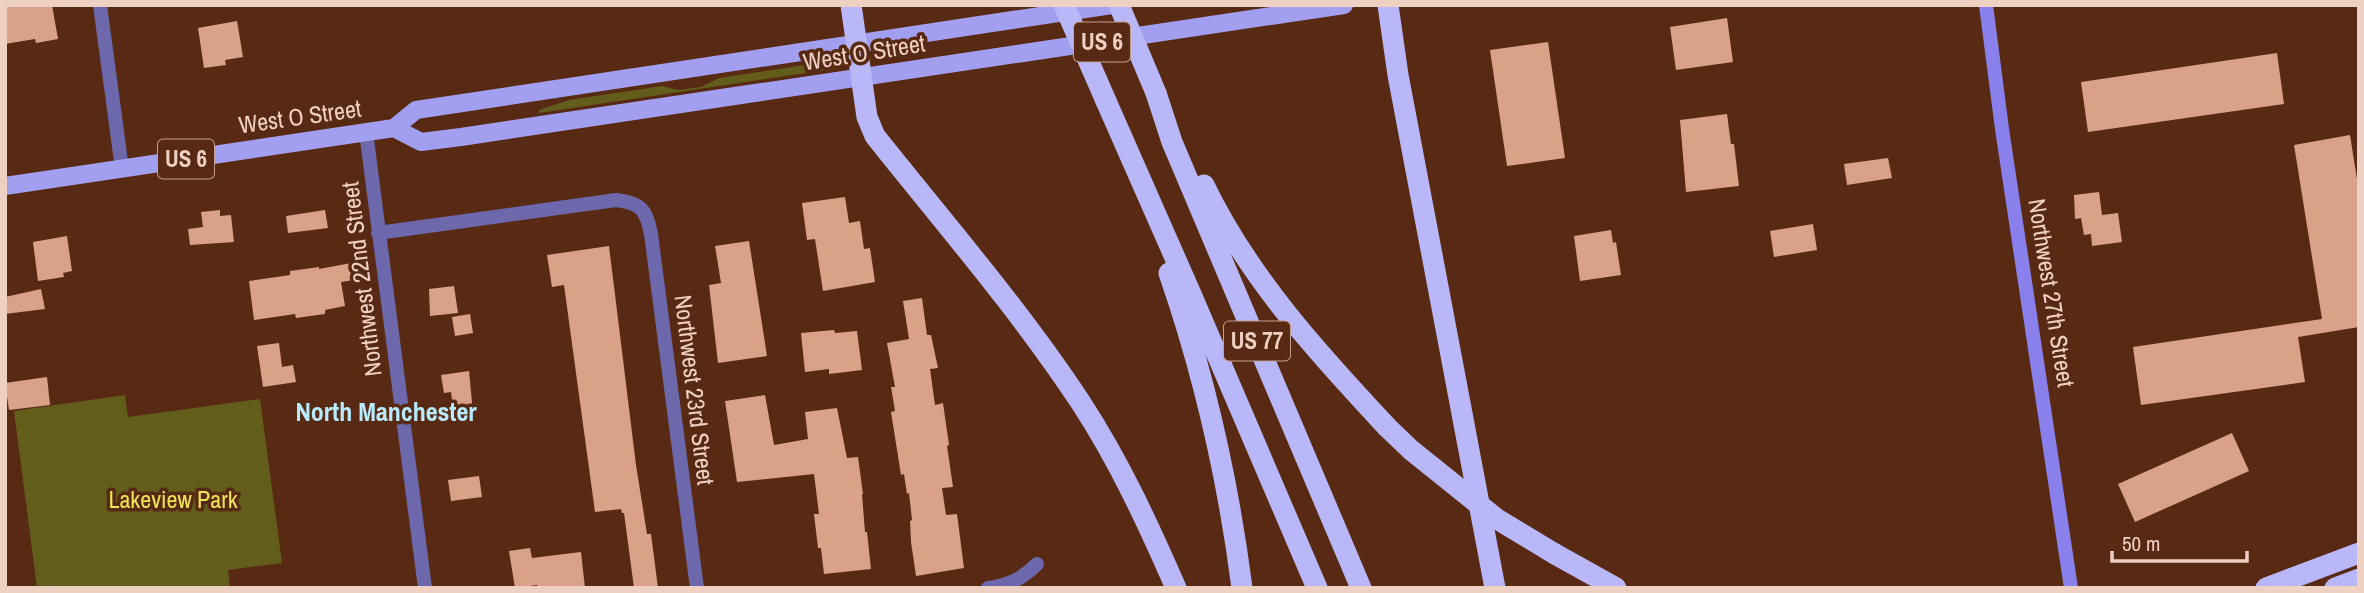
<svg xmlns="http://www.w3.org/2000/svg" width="2364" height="593" font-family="'Archivo Narrow',sans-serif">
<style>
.green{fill:#625d1b}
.building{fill:#d9a188}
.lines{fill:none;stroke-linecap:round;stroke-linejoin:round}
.street{stroke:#6c68ab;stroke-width:14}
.secondary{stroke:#8a80eb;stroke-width:14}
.primary{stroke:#a29ef0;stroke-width:18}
.highway{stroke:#b9b7f8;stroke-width:21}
.highway-bridge{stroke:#b9b7f8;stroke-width:21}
.labels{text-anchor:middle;stroke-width:7;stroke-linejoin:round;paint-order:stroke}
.shield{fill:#582a13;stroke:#c29f8f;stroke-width:2}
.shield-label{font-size:23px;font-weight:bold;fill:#efd1c4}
.street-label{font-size:24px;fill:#efd1c4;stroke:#582a13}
.park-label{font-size:24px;fill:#ede457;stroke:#582a13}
.neighbourhood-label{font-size:26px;font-weight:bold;fill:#b7eaff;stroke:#582a13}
</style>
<rect width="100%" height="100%" fill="#582a13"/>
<!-- green -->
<path class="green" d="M838,60L839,68L539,113V110L569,100L662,86L678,90L701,87L719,78Z
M125,395L128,417L260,399L282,563L228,570L230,588H37L14,411Z"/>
<!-- building -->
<path class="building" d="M5,5H52L58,39L36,43L35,39L5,44Z
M1727,18L1733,62L1676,70L1670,27Z
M237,21L243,57L225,60L226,65L204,68L198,28Z
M1548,42L1565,158L1507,166L1490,50Z
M2277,53L2284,104L2088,132L2081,82Z
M1727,114L1731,144H1734L1739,186L1686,192L1680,120Z
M2350,135L2359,192V327L2298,337L2305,382L2141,405L2133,347L2322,319L2294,145Z
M1888,158L1892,178L1847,185L1844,164Z
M2099,192L2102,215L2118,213L2122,242L2092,246L2091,234L2084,235L2081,218L2075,219L2074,195Z
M845,197L849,223L860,221L864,249L870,248L875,282L823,291L815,239L807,240L802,203Z
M220,210V216L231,215L234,242L190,245L188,229L203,227L201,212Z
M325,210L328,228L288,233L286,216Z
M1813,224L1817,250L1774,257L1770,231Z
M1611,230L1613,243L1616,242L1621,275L1580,281L1574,236Z
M67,236L72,271L63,273L64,277L38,281L33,242Z
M749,241L767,356L718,363L709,285L721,283L715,246Z
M609,246L636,465L647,534H651L658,588H634L624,513H622L621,509L595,512L564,285L552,287L547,255Z
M357,262L360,279L341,282L345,306L325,310V314L296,318L295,314L254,320L249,281L290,275V271L319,267V269Z
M454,286L458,313L430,316L429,289Z
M41,289L45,309L5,314V297Z
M922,298L927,335H931L938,368L930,369L935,405L943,403L949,445L947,446L953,487L942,488L946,515L957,514L964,568L916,576L911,542L910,521L912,520L909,493L907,494L904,474L901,475L891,412L895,411L891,387H895L887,343L909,339L903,301Z
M470,314L473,333L455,336L452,317Z
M834,330L835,333L857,331L862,370L829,374V369L805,372L801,333Z
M279,343L282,367L293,365L296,382L263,387L257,346Z
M469,371L473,413L454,416L451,392L444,393L441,375Z
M47,377L50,405L9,410L5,383Z
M765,395L774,445L808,439L805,412L837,408L847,458L858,457L863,494H862L865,532H867L871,569L824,574L821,548H818L814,514H819L814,474L737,482L725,401Z
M2232,433L2249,471L2135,522L2118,484Z
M479,476L482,497L451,501L448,480Z
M530,548L532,558L581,552L585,588H537V585L515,588L509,551Z"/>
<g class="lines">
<!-- street -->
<path class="street" d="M100,5L122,169
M366,132L425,588
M378,233L616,200C642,203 646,210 651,234L697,588
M988,588C1009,585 1022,579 1037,564"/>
<!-- secondary -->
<path class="secondary" d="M1986,5L2002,129L2071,588"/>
<!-- primary -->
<path class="primary" d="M394,128L421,142L461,137L1344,5
M5,186L394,128L416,110L1112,5"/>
<!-- highway -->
<path class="highway" d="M851,5L867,117L875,136C945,224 1019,309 1081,403C1119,461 1148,524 1176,588
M1388,5L1398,75L1495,588
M1156,93L1172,142L1361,588
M1106,101L1191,294L1317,588
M1204,185C1249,278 1317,352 1387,427
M1169,273C1205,377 1228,479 1242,588
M1555,554L1616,588
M2266,588L2359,553
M2335,588L2359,579"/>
<!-- highway-bridge -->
<path class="highway-bridge" d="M1064,5L1106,101
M1119,5L1156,93
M1387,427L1411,450L1497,519L1555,554"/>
</g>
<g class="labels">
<!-- shield labels -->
<g class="shield">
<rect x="1074" y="22.5" width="56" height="39" rx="5"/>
<rect x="158" y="139.5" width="56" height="39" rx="5"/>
<rect x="1224" y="321.5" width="66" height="39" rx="5"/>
</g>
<g class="shield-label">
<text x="1102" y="50">US 6</text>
<text x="186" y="167">US 6</text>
<text x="1257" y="349">US 77</text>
</g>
<!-- street labels -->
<g class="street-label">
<text transform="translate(864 53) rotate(-9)" y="8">West O Street</text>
<text transform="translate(300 117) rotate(-8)" y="8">West O Street</text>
<text transform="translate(362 279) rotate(-97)" y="8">Northwest 22nd Street</text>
<text transform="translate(2051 293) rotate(81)" y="8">Northwest 27th Street</text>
<text transform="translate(694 390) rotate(83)" y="8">Northwest 23rd Street</text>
</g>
<!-- park labels -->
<g class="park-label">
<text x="173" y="508">Lakeview Park</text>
</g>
<!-- neighbourhood labels -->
<g class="neighbourhood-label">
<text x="386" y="421">North Manchester</text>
</g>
</g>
<!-- border -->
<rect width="2364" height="593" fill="none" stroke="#efd1c4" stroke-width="14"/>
<!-- scale -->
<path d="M2112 551v10h135v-10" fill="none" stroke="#efd1c4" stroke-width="3.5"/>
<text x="2122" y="551" font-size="21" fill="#efd1c4" stroke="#582a13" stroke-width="5" paint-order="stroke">50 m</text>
</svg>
